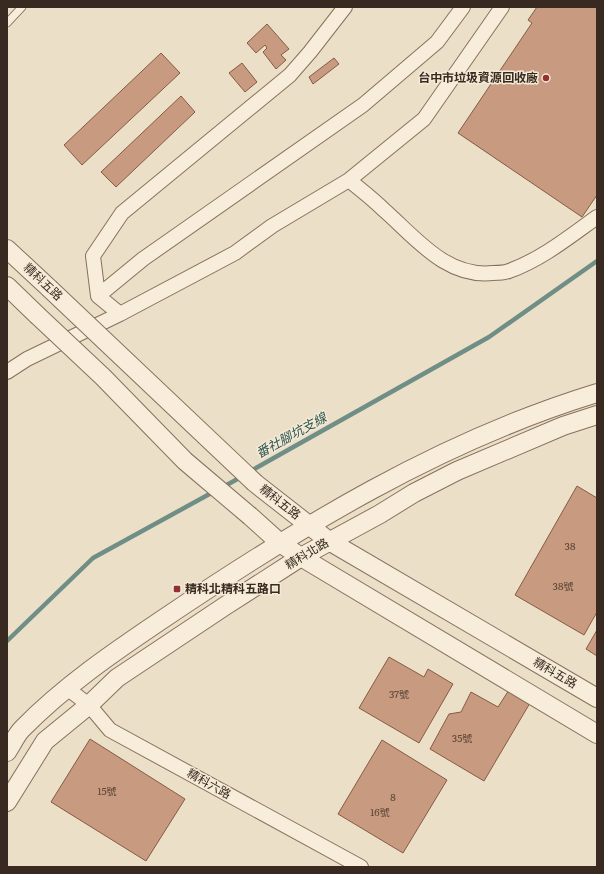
<svg xmlns="http://www.w3.org/2000/svg" width="604" height="874" font-family="Literata,'Noto Sans TC',serif">
<style>
.lines{fill:none;stroke-linecap:round;stroke-linejoin:round}
.stream{stroke:#6f8e85;stroke-width:4.5}
.building{fill:#c89a7f;stroke:#855b44}
.service-casing{stroke:#87715d;stroke-width:9}
.minor-casing{stroke:#87715d;stroke-width:16}
.tertiary-casing{stroke:#87715d;stroke-width:20}
.service{stroke:#f7edda;stroke-width:7}
.minor{stroke:#f7edda;stroke-width:14}
.tertiary{stroke:#f7edda;stroke-width:18}
.tertiary-bridge-casing{stroke:#87715d;stroke-width:20;stroke-linecap:butt}
.tertiary-bridge{stroke:#f7edda;stroke-width:18}
.poi-dot{fill:#933036;stroke:#f4ead6;stroke-width:1.5}
.labels{text-anchor:middle;stroke-width:3;stroke-linejoin:round;paint-order:stroke}
.number-label{font-size:10px;fill:#5c4638}
.poi-label{font-size:12px;font-weight:bold;fill:#382a20;stroke:#f4ead6;text-anchor:end}
.street-label{font-size:12px;fill:#382a20;stroke:#f4ead6}
.water-label{font-size:13px;font-style:italic;fill:#305753;stroke:#f4ead6}
</style>
<rect width="100%" height="100%" fill="#ecdfc7"/>
<g class="lines">
<!-- stream -->
<path class="stream" d="M249,472L489,337L597,261
M223,487L243,476
M7,641L93,558L215,491"/>
</g>
<!-- building -->
<path class="building" d="M537,7H597V195L582,217L458,133L532,23L528,20Z
M267,24L289,49L281,55L286,60L276,69L263,52L267,48L265,45L256,53L247,43Z
M161,53L180,73L82,165L64,145Z
M334,58L339,64L313,84L309,77Z
M242,63L257,82L245,92L229,73Z
M181,96L195,112L116,187L101,172Z
M577,486L597,498V612L584,635L515,595Z
M597,630V656L586,649Z
M389,657L424,677L428,669L453,684L419,743L359,708Z
M509,690L530,703L484,781L430,749L449,714L461,712L471,692L498,707Z
M90,739L185,799L146,861L51,802Z
M382,740L447,780L403,853L338,814Z"/>
<g class="lines">
<defs>
<path id="service" d="M7,23L22,7"/>
<path id="minor" d="M349,180L424,119L502,7
M98,296L143,259L363,105L437,42L463,7
M120,314L98,296L93,256L122,213L290,75L310,52L345,7
M7,372L27,359L120,314L235,253L272,226L349,180C361,190 373,199 384,210C416,238 446,278 493,273C498,273 504,273 509,271C542,259 569,237 597,217
M68,689L89,705L110,730L361,867"/>
<path id="tertiary" d="M7,249L49,288
M7,286L37,315
M255,483L329,541L597,698
M250,516L280,543L301,557L597,734
M7,752C12,745 16,735 22,729C64,686 114,652 163,619C298,528 440,441 597,393
M7,802L45,741L89,705L117,678L225,606L301,557L380,514L414,493L457,471L563,426L597,415"/>
</defs>
<!-- service casing -->
<use href="#service" class="service-casing"/>
<!-- minor casing -->
<use href="#minor" class="minor-casing"/>
<!-- tertiary casing -->
<use href="#tertiary" class="tertiary-casing"/>
<!-- service -->
<use href="#service" class="service"/>
<!-- minor -->
<use href="#minor" class="minor"/>
<!-- tertiary -->
<use href="#tertiary" class="tertiary"/>
<defs>
<path id="tertiary-bridge" d="M49,288L255,483
M37,315L103,377L185,461L250,516"/>
</defs>
<!-- tertiary-bridge casing -->
<use href="#tertiary-bridge" class="tertiary-bridge-casing"/>
<!-- tertiary-bridge -->
<use href="#tertiary-bridge" class="tertiary-bridge"/>
</g>
<!-- markers -->
<g class="poi-dot">
<circle cx="546" cy="78" r="4"/>
<rect x="173" y="585" width="8" height="8" rx="2"/>
</g>
<g class="labels">
<!-- number labels -->
<g class="number-label">
<text x="570" y="550">38</text>
<text x="563" y="590">38號</text>
<text x="399" y="698">37號</text>
<text x="462" y="742">35號</text>
<text x="107" y="795">15號</text>
<text x="393" y="801">8</text>
<text x="380" y="816">16號</text>
</g>
<!-- poi labels -->
<g class="poi-label">
<text x="538" y="82">台中市垃圾資源回收廠</text>
<text x="185" y="593" text-anchor="start">精科北精科五路口</text>
</g>
<!-- street labels -->
<g class="street-label">
<text transform="translate(43 282) rotate(43)" y="4">精科五路</text>
<text transform="translate(280 502) rotate(38)" y="4">精科五路</text>
<text transform="translate(307 554) rotate(-31)" y="4">精科北路</text>
<text transform="translate(555 673) rotate(30)" y="4">精科五路</text>
<text transform="translate(209 784) rotate(29)" y="4">精科六路</text>
</g>
<!-- water labels -->
<g class="water-label">
<text transform="translate(291 435) rotate(-29)" y="5">番社腳坑支線</text>
</g>
</g>
<!-- border -->
<rect width="604" height="874" fill="none" stroke="#382a20" stroke-width="16"/>
</svg>
